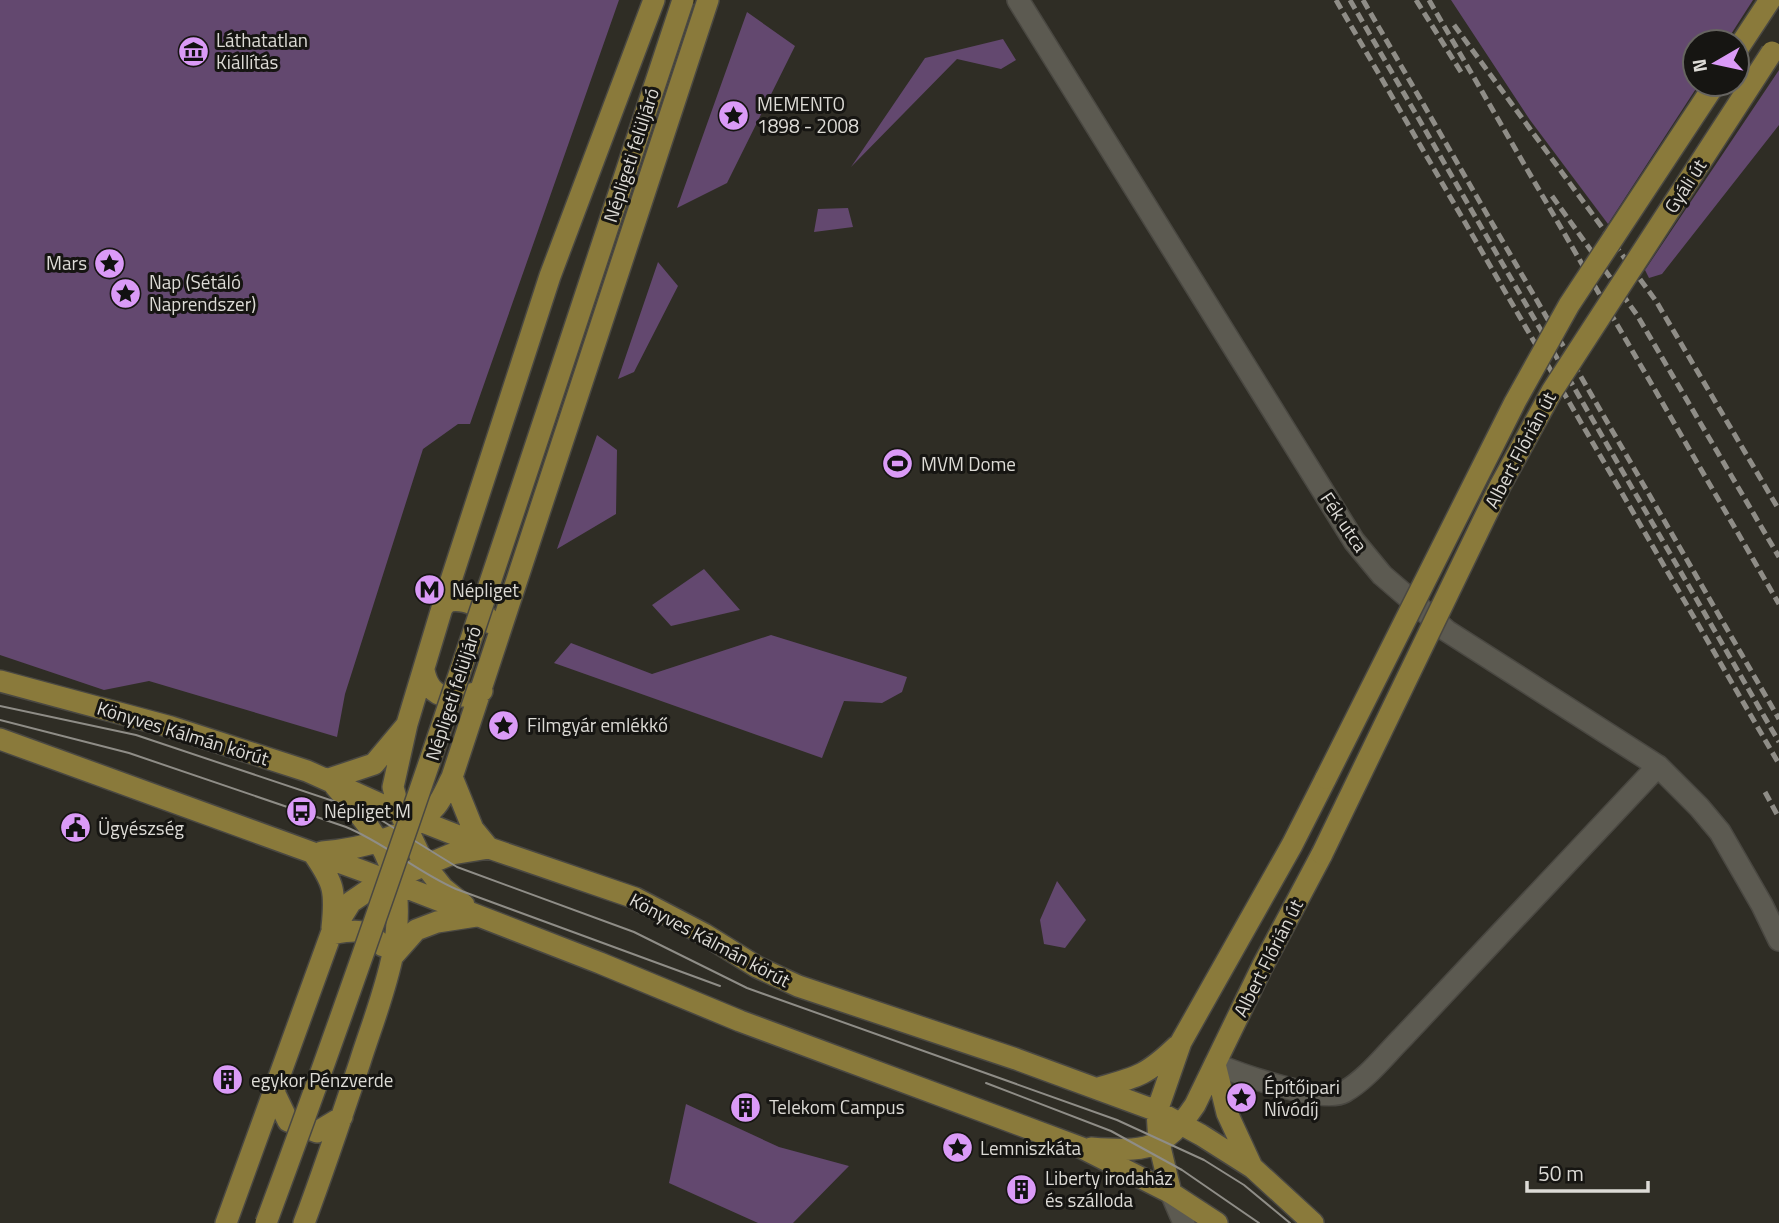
<svg xmlns="http://www.w3.org/2000/svg" width="1779" height="1223" font-family="'Titillium Web',sans-serif">
<style>
.green{fill:#63486f}
.lines{fill:none;stroke-linecap:round;stroke-linejoin:round}
.minor-casing{stroke:#4a4842;stroke-width:24}
.major-casing{stroke:#4a4842;stroke-width:24}
.minor{stroke:#5c5a51;stroke-width:21}
.major{stroke:#8a7a3b;stroke-width:21}
.tram{stroke:#8f8d87;stroke-width:2}
.rail{stroke:#8f8d87;stroke-width:5;stroke-dasharray:10 5;stroke-linecap:butt}
.major-bridge-casing{stroke:#4a4842;stroke-width:24;stroke-linecap:butt}
.major-bridge{stroke:#8a7a3b;stroke-width:21}
.labels{text-anchor:middle;stroke-width:6;stroke-linejoin:round;paint-order:stroke}
.poi-label{font-size:19px;fill:#dddbd6;stroke:#161512;text-anchor:start}
.street-label{font-size:19px;fill:#dddbd6;stroke:#161512}
</style>
<rect width="100%" height="100%" fill="#2f2d25"/>
<!-- green -->
<path class="green" d="M0,0H619L470,424H458L423,449L345,694L337,737L149,681L104,690L0,655Z
M1451,0H1753L1726,42H1695V84H1699L1608,224L1530,120Z
M747,12L795,46L727,183L677,208Z
M1003,39L1016,60L1001,69L957,59L851,167L925,58Z
M1779,70V125L1662,274L1649,278L1645,270Z
M848,208L853,227L814,232L818,209Z
M658,262L678,286L634,372L618,379Z
M597,435L617,450L616,514L557,549Z
M704,569L740,610L671,626L652,605Z
M771,635L907,677L902,692L882,703L844,701L822,758L554,663L571,643L652,674Z
M1057,881L1086,920L1065,948L1044,944L1040,920Z
M686,1104L779,1147L849,1166L793,1223H758L669,1183Z"/>
<g class="lines">
<defs>
<path id="minor" d="M1018,0L1354,541L1382,575L1447,631L1658,766L1699,807L1720,832L1762,905L1779,940
M1215,1064C1239,1074 1323,1104 1344,1092C1367,1079 1385,1055 1403,1037L1658,766
M1171,1193L1184,1223"/>
<path id="major" d="M1737,50L1770,0
M442,608L448,601C468,598 480,606 491,623
M424,670C430,704 456,699 482,691
M0,681L171,727L307,771L400,813L489,848L635,898L704,934L757,967L798,986L1016,1059L1157,1111L1201,1135L1253,1168L1313,1223
M0,739L363,871L600,963L740,1021L1082,1148L1171,1193L1217,1223
M452,777L473,829L487,846
M329,779L374,764L405,727
M322,852C361,849 410,837 436,806C443,798 447,786 452,777L708,0
M313,853C334,883 336,891 332,928
M464,905L443,888L424,864L400,813L393,787L407,724L442,608L550,276L654,0
M331,934C354,930 366,927 383,946
M393,956L416,930L437,922L476,916
M1215,1064L1227,1113L1252,1167
M1098,1088C1138,1077 1147,1075 1177,1046
M275,1094L288,1121L317,1132L342,1117
M1091,1148C1144,1152 1164,1151 1195,1105L1262,967L1322,854
M1171,1193L1159,1143L1157,1111L1181,1042L1292,845L1326,778
M226,1223L331,934L351,902L373,887L452,854L489,848
M304,1223C324,1170 342,1116 360,1062C378,1005 409,936 393,875C384,841 358,812 335,786"/>
</defs>
<!-- minor casing -->
<use href="#minor" class="minor-casing"/>
<!-- major casing -->
<use href="#major" class="major-casing"/>
<!-- minor -->
<use href="#minor" class="minor"/>
<!-- major -->
<use href="#major" class="major"/>
<!-- tram -->
<path class="tram" d="M0,706L136,735L363,811L381,820L457,867L634,932L747,988L1117,1120L1204,1160L1244,1185L1290,1223
M0,720L129,753L346,827C385,843 417,872 456,889L720,986
M986,1083L1111,1131L1182,1170L1259,1223"/>
<!-- rail -->
<path class="rail" d="M1336,0L1779,764
M1350,0L1779,742
M1363,0L1779,719
M1416,0L1461,72
M1429,0L1779,604
M1454,25L1656,301L1779,510
M1552,196L1637,315L1779,557
M1765,792L1779,818"/>
<defs>
<path id="major-bridge" d="M1326,778L1515,402L1569,305L1715,84
M1322,854L1500,486L1552,391L1772,52
M266,1223C416,819 547,409 683,0"/>
</defs>
<!-- major-bridge casing -->
<use href="#major-bridge" class="major-bridge-casing"/>
<!-- major-bridge -->
<use href="#major-bridge" class="major-bridge"/>
</g>
<!-- icons -->
<defs>
<symbol id="museum-disc" viewBox="-11 -11 22 22"><circle r="9.5" fill="#da9af7" stroke="#161512"/><path d="M0-6L6-3V-2H-6V-3ZM-5-1h2V3h-2ZM-1-1h2V3h-2ZM3-1h2V3H3ZM-6 4H6V6H-6Z" fill="#111"/></symbol>
<symbol id="sight-disc" viewBox="-11 -11 22 22"><circle r="9.5" fill="#da9af7" stroke="#161512"/><path d="M0-6L1.8-2.2L6-1.7L2.9 1.2L3.7 5.4L0 3.3L-3.7 5.4L-2.9 1.2L-6-1.7L-1.8-2.2Z" fill="#111"/></symbol>
<symbol id="stadium-disc" viewBox="-11 -11 22 22"><circle r="9.5" fill="#da9af7" stroke="#161512"/><path d="M0-5a6.5 5 0 1 0 0 10a6.5 5 0 1 0 0-10ZM-3.5-1.8h7v3.6h-7Z" fill="#111"/></symbol>
<symbol id="metro-disc" viewBox="-11 -11 22 22"><circle r="9.5" fill="#da9af7" stroke="#161512"/><path d="M-5.5 5V-5H-3L0 0L3-5H5.5V5H3V-.5L0 4L-3-.5V5Z" fill="#111"/></symbol>
<symbol id="bus-disc" viewBox="-11 -11 22 22"><circle r="9.5" fill="#da9af7" stroke="#161512"/><path d="M-5-6H5V4H4V6H2V4H-2V6H-4V4H-5ZM-3.5-4V0h7V-4ZM-3.5 1.2v1.5H-2V1.2ZM2 1.2v1.5H3.5V1.2Z" fill="#111"/></symbol>
<symbol id="civic-disc" viewBox="-11 -11 22 22"><circle r="9.5" fill="#da9af7" stroke="#161512"/><path d="M-.6-6.5H3V-4.5H.6V-3L4-1V1h2V6H-6V1h2V-1L-.6-3ZM-1.2 2.5V6h2.4V2.5Z" fill="#111"/></symbol>
<symbol id="building-disc" viewBox="-11 -11 22 22"><circle r="9.5" fill="#da9af7" stroke="#161512"/><path d="M-4-6H4V6H1V3H-1V6H-4ZM-2.5-4.3h1.7v1.8h-1.7ZM.8-4.3h1.7v1.8H.8ZM-2.5-1h1.7V.8h-1.7ZM.8-1h1.7V.8H.8Z" fill="#111"/></symbol>
</defs>
<g fill-rule="evenodd">
<use href="#museum-disc" x="176" y="34" width="35" height="35"/>
<use href="#sight-disc" x="716" y="98" width="35" height="35"/>
<use href="#sight-disc" x="92" y="246" width="35" height="35"/>
<use href="#sight-disc" x="108" y="276" width="35" height="35"/>
<use href="#stadium-disc" x="880" y="446" width="35" height="35"/>
<use href="#metro-disc" x="412" y="572" width="35" height="35"/>
<use href="#sight-disc" x="486" y="708" width="35" height="35"/>
<use href="#bus-disc" x="284" y="794" width="35" height="35"/>
<use href="#civic-disc" x="58" y="810" width="35" height="35"/>
<use href="#building-disc" x="210" y="1062" width="35" height="35"/>
<use href="#sight-disc" x="1224" y="1080" width="35" height="35"/>
<use href="#building-disc" x="728" y="1090" width="35" height="35"/>
<use href="#sight-disc" x="940" y="1130" width="35" height="35"/>
<use href="#building-disc" x="1004" y="1172" width="35" height="35"/>
</g>
<g class="labels">
<!-- poi labels -->
<g class="poi-label">
<text x="216" y="47">Láthatatlan<tspan x="216" dy="22">Kiállítás</tspan></text>
<text x="757" y="111">MEMENTO<tspan x="757" dy="22">1898 - 2008</tspan></text>
<text x="87" y="270" text-anchor="end">Mars</text>
<text x="149" y="289">Nap (Sétáló<tspan x="149" dy="22">Naprendszer)</tspan></text>
<text x="921" y="471">MVM Dome</text>
<text x="452" y="597">Népliget</text>
<text x="527" y="732">Filmgyár emlékkő</text>
<text x="324" y="818">Népliget M</text>
<text x="98" y="835">Ügyészség</text>
<text x="251" y="1087">egykor Pénzverde</text>
<text x="1264" y="1094">Építőipari<tspan x="1264" dy="22">Nívódíj</tspan></text>
<text x="769" y="1114">Telekom Campus</text>
<text x="980" y="1155">Lemniszkáta</text>
<text x="1045" y="1185">Liberty irodaház<tspan x="1045" dy="22">és szálloda</tspan></text>
</g>
<!-- street labels -->
<g class="street-label">
<text transform="translate(631 155) rotate(-72)" y="7">Népligeti felüljáró</text>
<text transform="translate(1685 186) rotate(-57)" y="7">Gyáli út</text>
<text transform="translate(1520 450) rotate(-62)" y="7">Albert Flórián út</text>
<text transform="translate(1344 522) rotate(56)" y="7">Fék utca</text>
<text transform="translate(453 693) rotate(-72)" y="7">Népligeti felüljáró</text>
<text transform="translate(183 733) rotate(17)" y="7">Könyves Kálmán körút</text>
<text transform="translate(710 940) rotate(28)" y="7">Könyves Kálmán körút</text>
<text transform="translate(1268 958) rotate(-63)" y="7">Albert Flórián út</text>
</g>
</g>
<!-- north arrow -->
<g transform="translate(1716 63) rotate(261)"><circle r="33" fill="#161512" stroke="#666460" stroke-width="2"/>
<path d="M0-5L12 26L0 18L-12 26Z" fill="#da9af7"/>
<text y="-10" font-size="19" font-weight="bold" text-anchor="middle" fill="#dddbd6">N</text>
</g>
<!-- scale -->
<path d="M1527 1181v10h121v-10" fill="none" stroke="#dddbd6" stroke-width="3.5"/>
<text x="1538" y="1181" font-size="21" fill="#dddbd6" stroke="#161512" stroke-width="5" paint-order="stroke">50 m</text>
</svg>
